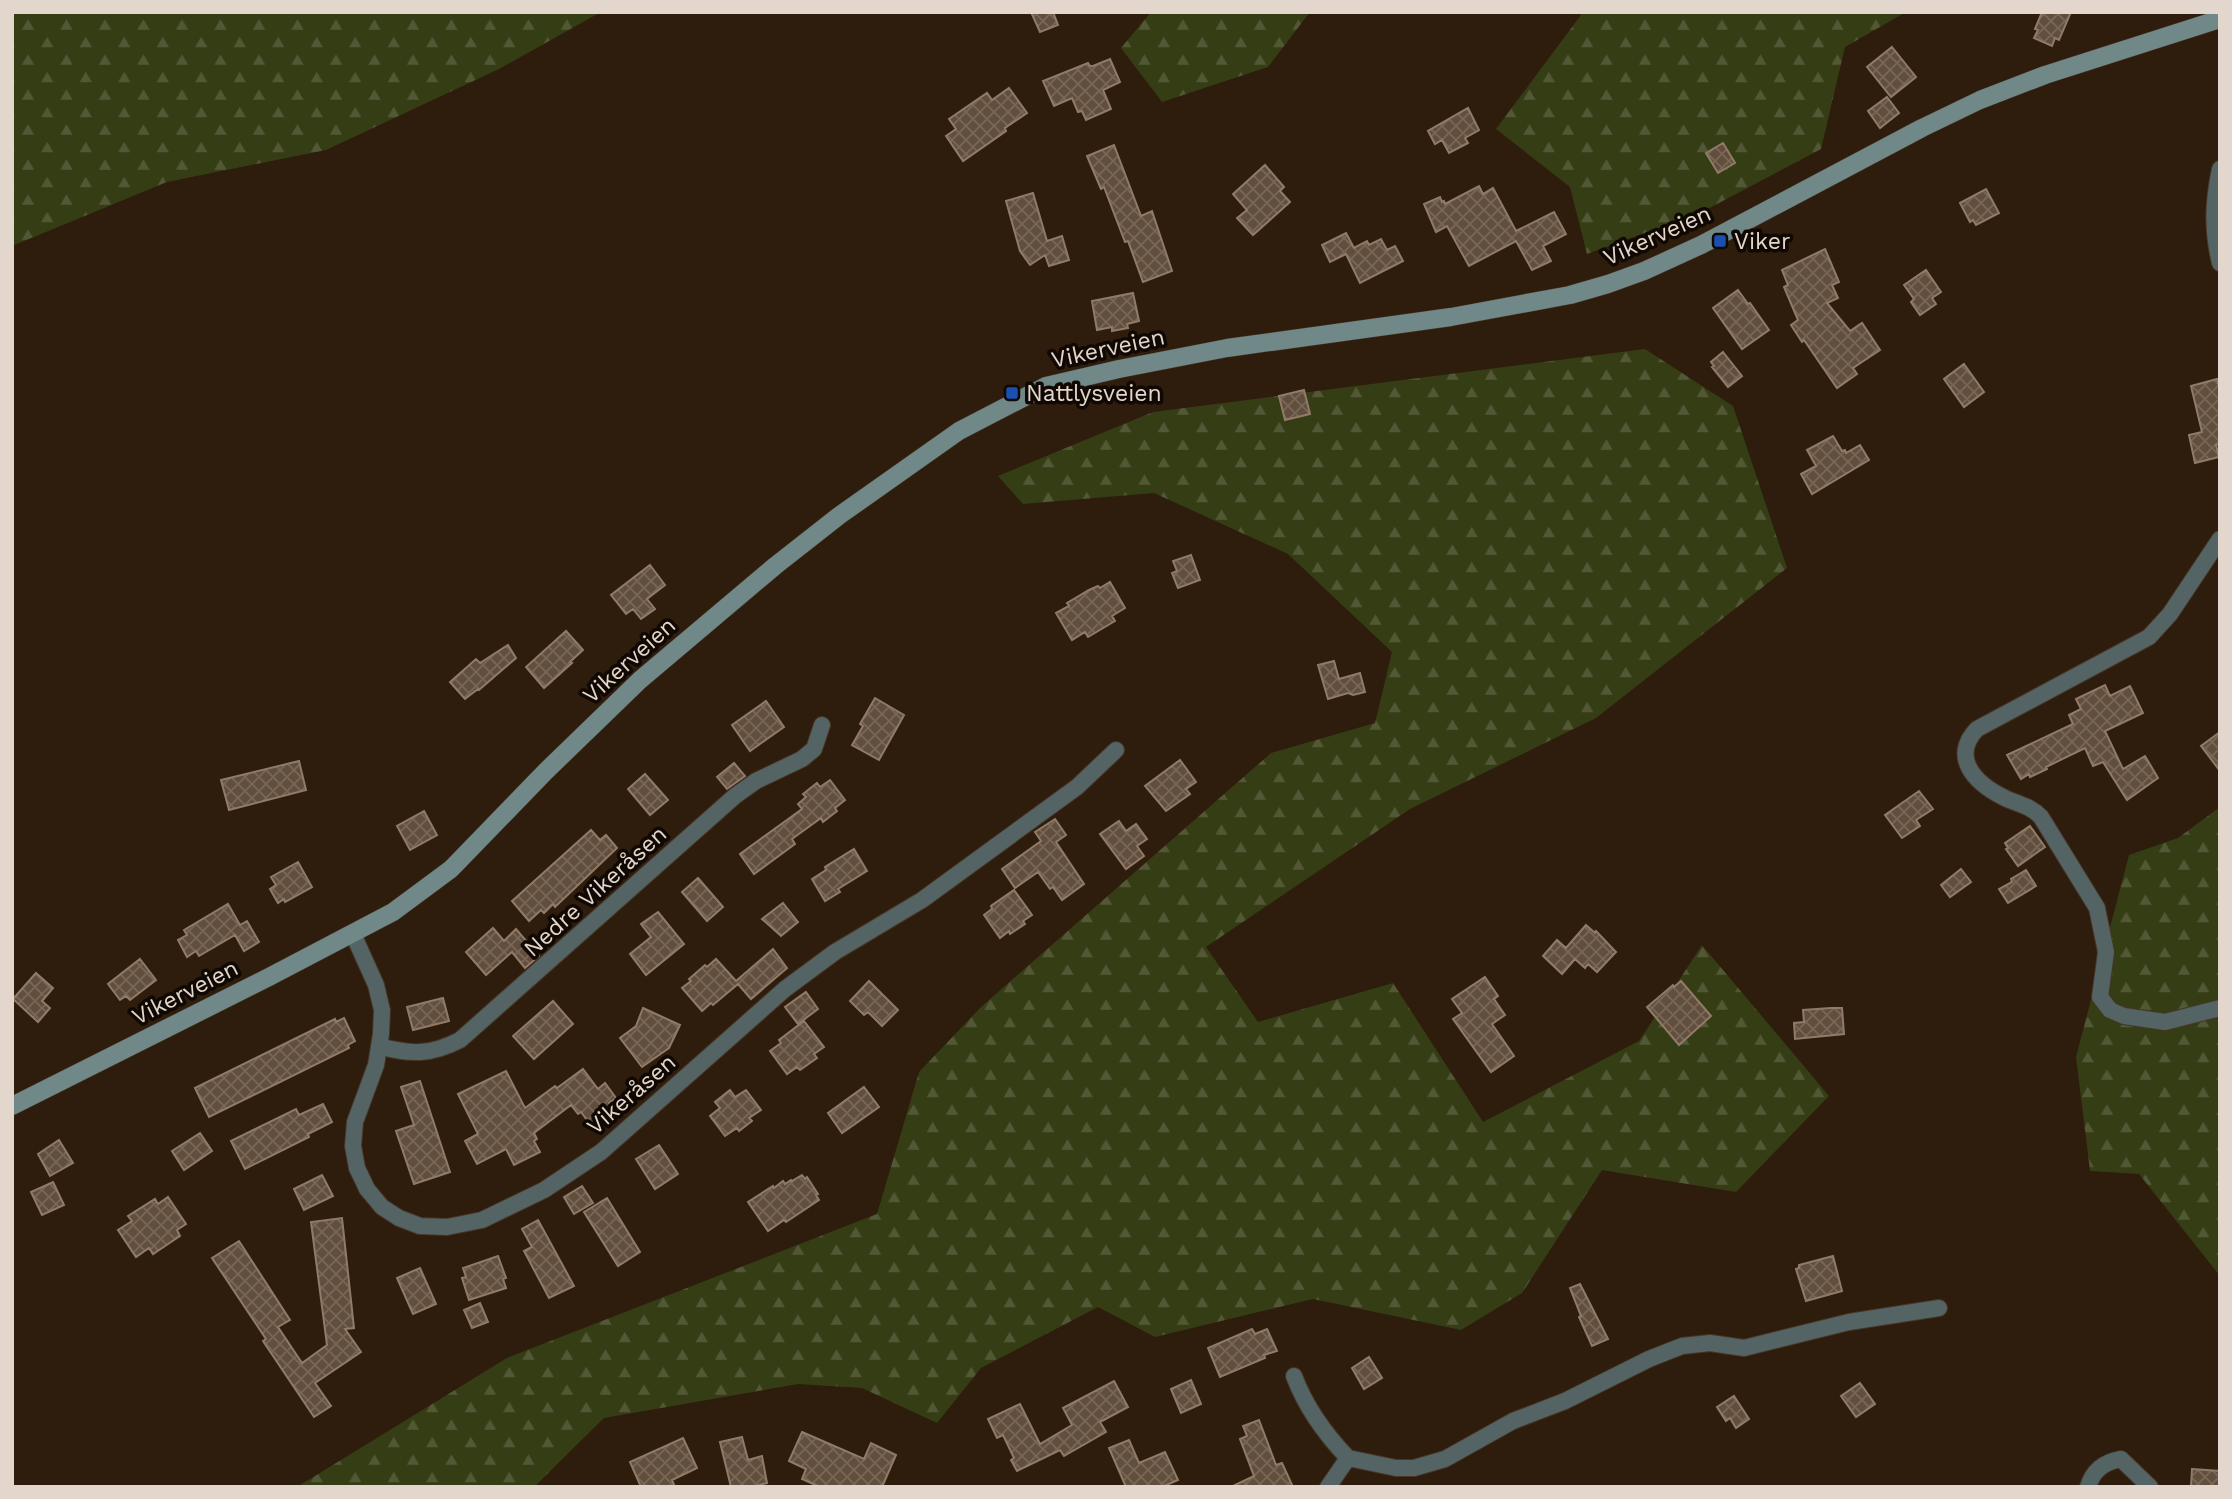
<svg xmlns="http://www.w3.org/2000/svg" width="2232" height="1499" font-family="'Work Sans',sans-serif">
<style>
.forest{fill:url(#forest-firs)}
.building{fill:url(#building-cross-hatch);stroke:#917b68;stroke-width:2}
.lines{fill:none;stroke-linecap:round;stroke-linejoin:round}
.minor-casing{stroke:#473627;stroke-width:18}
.secondary-casing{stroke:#473627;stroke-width:19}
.minor{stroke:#546363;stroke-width:16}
.secondary{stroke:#718888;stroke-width:18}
.transit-dot{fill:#1a4fb4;stroke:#100803;stroke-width:2.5}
.labels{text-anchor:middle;stroke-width:7;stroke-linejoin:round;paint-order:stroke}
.street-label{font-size:23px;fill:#e3d6cc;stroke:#100803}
.poi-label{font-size:23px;fill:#e3d6cc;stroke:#100803;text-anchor:start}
</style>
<defs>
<pattern id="forest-firs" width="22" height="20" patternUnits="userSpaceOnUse" patternTransform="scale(1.75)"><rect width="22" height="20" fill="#353d14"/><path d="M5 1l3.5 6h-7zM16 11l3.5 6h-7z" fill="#525835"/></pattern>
<pattern id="building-cross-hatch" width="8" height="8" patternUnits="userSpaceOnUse" patternTransform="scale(1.75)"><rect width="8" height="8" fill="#624e3c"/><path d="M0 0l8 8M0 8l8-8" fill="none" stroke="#786757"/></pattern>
</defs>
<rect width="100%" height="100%" fill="#2e1c0c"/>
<!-- forest -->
<path class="forest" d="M12,12H601L499,69L326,150L167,182L12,246Z
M1151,12H1310L1268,67L1162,102L1121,48Z
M1577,12H1906L1845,47L1821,149L1702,212L1587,254L1570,187L1496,129L1581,15Z
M1645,349L1733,406L1787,568L1596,718L1410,809L1206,947L1258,1022L1393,983L1483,1122L1639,1041L1702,945L1829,1096L1736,1192L1602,1170L1522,1293L1461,1330L1313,1299L1155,1337L1098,1307L981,1368L937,1423L862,1388L798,1384L604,1418L534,1487H297L507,1358L877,1214L919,1072L981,1007L1271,753L1375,723L1392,652L1288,554L1154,493L1023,504L998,476L1153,412Z
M2220,807V1276L2139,1174L2090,1171L2076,1057L2129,855L2178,838Z"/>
<!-- building -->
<path class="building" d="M1031,12H1053L1058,25L1040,32Z
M2042,12H2071L2059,40L2055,38L2052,46L2034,38L2038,30L2035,29Z
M1892,47L1916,77L1891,97L1867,67Z
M1110,59L1120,82L1103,90L1111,109L1086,120L1082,111L1078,112L1072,98L1054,106L1043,81L1088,63L1090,66H1093Z
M1009,88L1027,113L1005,128L1006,131L963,161L946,136L956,129L949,119L987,93L992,100Z
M1887,97L1899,113L1880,128L1868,111Z
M1468,108L1479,130L1465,138L1468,143L1449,153L1442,140L1435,144L1428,131Z
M1723,143L1735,163L1718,173L1706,153Z
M1114,145L1141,216L1152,211L1172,271L1143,282L1128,241L1125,242L1104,187L1101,189L1087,156Z
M1265,165L1284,187L1280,191L1290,202L1253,235L1237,218L1247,210L1233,194Z
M1479,186L1483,194L1493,188L1516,231L1554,212L1566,234L1543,246L1551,261L1532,270L1516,241L1469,266L1447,226L1436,232L1424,204L1440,197L1442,202L1444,201L1445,204Z
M1986,189L1999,213L1976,225L1973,220L1970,222L1960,203Z
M1033,193L1047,241L1062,236L1069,260L1049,266L1045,255L1030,265L1020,251L1006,201Z
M1346,233L1354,248L1367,241L1369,245L1381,239L1387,250L1395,246L1403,261L1360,283L1346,254L1330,262L1322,245Z
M1825,249L1839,282L1832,285L1838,298L1827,303L1850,331L1862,323L1880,350L1853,368L1857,374L1837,388L1804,340L1802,342L1791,325L1798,320L1784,287L1788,285L1782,270Z
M1926,270L1941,292L1932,298L1936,304L1920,315L1911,302L1914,299L1904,285Z
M1738,290L1748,304L1750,303L1769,330L1742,349L1713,308Z
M1133,293L1139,321L1127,324L1128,328L1112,331V327L1097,330L1092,301Z
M1723,352L1742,376L1728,387L1712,367L1714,366L1711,362Z
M1964,364L1984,392L1964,407L1944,379Z
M2217,379L2220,390V444L2216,445L2219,457L2195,463L2189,435L2202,432L2191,386Z
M1304,390L1310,414L1285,420L1279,396Z
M1833,436L1842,451L1845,450L1846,453L1860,445L1869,460L1812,494L1801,474L1816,466L1807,450Z
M1191,555L1200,580L1178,588L1172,573L1177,571L1173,561Z
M650,565L665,585L647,599L655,609L641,619L633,609L626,614L611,595Z
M1110,582L1125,608L1112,616L1115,621L1088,637L1085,632L1072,640L1056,613L1069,606L1067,603L1089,590L1098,586L1100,588Z
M566,631L583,650L570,662L572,663L544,688L526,667Z
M508,645L516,658L479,690L478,689L465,699L450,682L476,659L480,663Z
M1334,661L1339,679L1360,673L1365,692L1353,695L1348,693L1328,699L1318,665Z
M2105,685L2110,696L2130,686L2143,713L2105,731L2123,769L2145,756L2158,778L2127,800L2103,762L2093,766L2085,748L2046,767L2047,769L2030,777L2029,774L2021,779L2007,755L2073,724L2069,715L2081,709L2076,699Z
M875,698L904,715L879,760L852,745L863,726L860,724Z
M766,701L784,727L750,751L732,725Z
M2220,732V771L2201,746Z
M1180,760L1196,782L1186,789L1190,794L1166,811L1145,786Z
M299,761L306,790L229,810L221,780Z
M734,763L745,776L727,789L717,777Z
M645,774L668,800L650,815L628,789Z
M830,780L845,800L835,808L837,811L823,822L821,818L792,839L795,844L754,874L740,854L802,809L798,804L806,797L803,794L817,783L820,787Z
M1919,791L1933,809L1916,820L1920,826L1902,838L1885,815Z
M424,811L437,835L410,850L397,826Z
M1055,819L1066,835L1056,842L1084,884L1062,900L1053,887L1050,889L1038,872L1015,888L1002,869L1041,841L1035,832Z
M1119,821L1126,831L1136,824L1147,839L1137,846L1144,856L1126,869L1100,834Z
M2030,826L2045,847L2018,866L2006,849L2008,848L2005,843Z
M591,830L600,840L606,835L617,848L555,907L553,904L544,913L541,910L529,921L512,901Z
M854,849L867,871L838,889L840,892L825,901L812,879L826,870L825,867Z
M298,862L312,887L285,902L284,899L278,903L270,889L276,885L271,877Z
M1961,869L1971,882L1950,897L1941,885Z
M2026,870L2036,886L2008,903L1999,889L2012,882L2011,879Z
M698,878L723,907L707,921L682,892Z
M1014,890L1032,915L1023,921L1025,924L1010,934L1009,931L1000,938L984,915L992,909L991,906Z
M783,903L798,922L781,936L762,919Z
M228,904L240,925L247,921L259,942L244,951L235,935L199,956L196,951L187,957L178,940L187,935L184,930Z
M658,912L684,944L646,975L630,954L651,937L641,924Z
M1586,925L1595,933L1596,931L1616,952L1597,972L1588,964L1585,968L1575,959L1562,974L1543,956L1557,940L1566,948Z
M493,928L504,941L516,929L539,956L525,968L512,952L486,975L466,952Z
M773,949L787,968L751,999L738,984L713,1005L711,1003L702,1011L682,988L691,981L689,979L705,965L707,967L716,959L736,981Z
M140,959L156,980L130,1000L126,996L120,1000L108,984Z
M36,973L53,988L42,1001L50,1008L38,1022L13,999Z
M1485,977L1498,996L1494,999L1505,1015L1492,1024L1514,1056L1491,1072L1453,1019L1462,1013L1452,999Z
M869,981L898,1010L882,1026L868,1012L864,1015L850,1001Z
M1681,981L1711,1016L1679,1045L1647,1007L1673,985L1674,987Z
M806,992L818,1009L798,1024L785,1007Z
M443,998L449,1021L413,1030L407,1007Z
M553,1001L573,1024L534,1059L513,1036Z
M643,1008L680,1025L669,1048L642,1067L620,1038L636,1026Z
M1831,1008H1842L1844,1034L1795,1039L1794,1023L1804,1022L1803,1010Z
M344,1018L355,1041L348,1045L349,1048L209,1117L195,1088L335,1019L336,1022Z
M804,1021L824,1047L814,1054L817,1058L800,1070L797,1067L787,1074L770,1051L781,1043L779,1040Z
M583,1069L598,1089L605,1083L616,1098L609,1103L612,1108L590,1124L581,1112L578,1114L571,1105L534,1133L537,1139L534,1141L540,1152L514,1165L506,1149L477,1164L465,1141L478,1134L458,1094L506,1071L525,1108L555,1086L557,1088Z
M420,1081L450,1172L414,1184L396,1131L414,1125L401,1087Z
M864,1087L879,1107L842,1133L828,1113Z
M730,1090L735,1097L746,1090L761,1110L749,1118L752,1121L739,1131L737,1128L725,1136L710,1116L720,1108L715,1102Z
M323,1104L332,1122L308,1134L309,1137L245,1169L231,1141L296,1109L299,1115Z
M200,1133L212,1151L184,1170L172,1151Z
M59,1140L73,1163L50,1176L38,1154Z
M659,1145L678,1174L655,1189L636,1159Z
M322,1175L333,1196L304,1210L294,1189Z
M802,1175L805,1179L807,1177L818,1194L816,1195L819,1200L786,1222L784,1220L768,1231L748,1202L773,1186L774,1188L783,1181L785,1184L791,1180L792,1181Z
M53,1182L64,1205L42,1215L31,1192Z
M582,1186L593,1203L574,1214L564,1197Z
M168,1197L186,1224L177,1230L180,1236L153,1254L149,1248L136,1257L118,1230L132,1221L128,1216L155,1199L158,1204Z
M607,1198L640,1252L618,1266L584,1212Z
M342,1218L354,1328L345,1329L361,1352L315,1383L331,1406L314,1417L263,1341L266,1339L212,1258L239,1241L290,1320L278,1327L302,1363L327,1345L311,1222Z
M538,1220L574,1286L549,1298L524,1251L532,1247L522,1229Z
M498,1256L506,1278L503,1279L506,1288L469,1300L462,1278L466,1277L463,1268Z
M1833,1256L1842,1291L1806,1301L1796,1269L1799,1268V1265Z
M420,1268L436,1304L413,1314L397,1278Z
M1580,1284L1608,1339L1592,1346L1579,1317L1581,1316L1570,1288Z
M480,1303L488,1322L472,1328L464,1310Z
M1252,1329L1255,1334L1267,1329L1277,1351L1264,1355L1265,1358L1220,1377L1208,1348Z
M1369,1357L1382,1378L1364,1389L1352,1368Z
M1191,1380L1201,1404L1181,1413L1171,1389Z
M1114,1381L1128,1407L1100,1422L1106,1432L1064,1456L1060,1450L1017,1471L1011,1460L1014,1458L1003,1435L997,1438L988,1419L1020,1404L1040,1444L1072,1425L1063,1408Z
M1860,1383L1875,1404L1856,1417L1841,1396Z
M1734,1396L1749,1419L1736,1428L1730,1418L1726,1421L1717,1407Z
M1259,1420L1276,1465L1282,1463L1293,1487H1231L1254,1476L1240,1439L1247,1436L1243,1426Z
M802,1432L864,1459L871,1443L896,1455L882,1487H820L802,1479L806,1469L789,1461Z
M742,1437L748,1460L762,1456L767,1483L752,1487H731L720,1442Z
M683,1438L697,1468L672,1480L675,1487H641L630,1462Z
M1129,1440L1139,1463L1165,1452L1178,1480L1162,1487H1126L1109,1448Z
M2192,1469L2220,1471V1487H2191Z"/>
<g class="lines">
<defs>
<path id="minor" d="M2220,169C2213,202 2212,230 2220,263
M2220,539L2170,614L2149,637L1977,729C1950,757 1975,783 2003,797C2016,804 2030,805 2041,817L2097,908L2106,952L2100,997L2110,1010L2124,1016L2165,1022L2220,1008
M353,934L376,985L382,1010L381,1034L376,1065L355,1122L353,1146L357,1168L367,1189L382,1207L399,1218L420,1226L447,1227L482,1220L544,1190L601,1152L785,989L835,952L922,900L1077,787L1116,750
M379,1046C411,1055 431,1055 460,1040L735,796L756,781L802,759L814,749L822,725
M1294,1376C1306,1408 1324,1433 1348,1458
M1328,1487L1348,1458L1396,1468H1414L1445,1459L1513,1421L1565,1401L1649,1359L1682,1346L1710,1343L1744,1348L1849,1322L1939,1308
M2088,1487C2093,1470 2104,1462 2121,1459L2150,1487"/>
<path id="secondary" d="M12,1106L269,977L393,912L451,869L546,771L640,680L775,566L840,515L959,431L1046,386L1119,369L1227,348L1451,317L1570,295L1608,284L1644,271L1701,245L1922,128L1980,100L2045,75L2220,19"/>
</defs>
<!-- minor casing -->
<use href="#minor" class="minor-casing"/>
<!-- secondary casing -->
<use href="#secondary" class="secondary-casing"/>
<!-- minor -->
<use href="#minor" class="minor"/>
<!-- secondary -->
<use href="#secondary" class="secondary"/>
</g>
<!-- markers -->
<g class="transit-dot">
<rect x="1713" y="234" width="14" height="14" rx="3.5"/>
<rect x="1005" y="386" width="14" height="14" rx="3.5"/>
</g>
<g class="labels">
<!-- street labels -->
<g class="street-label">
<text transform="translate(1657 235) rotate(-24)" y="8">Vikerveien</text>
<text transform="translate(1108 348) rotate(-12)" y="8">Vikerveien</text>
<text transform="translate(629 660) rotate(-42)" y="8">Vikerveien</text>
<text transform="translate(595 891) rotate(-42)" y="8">Nedre Vikeråsen</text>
<text transform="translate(185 992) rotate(-27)" y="8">Vikerveien</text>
<text transform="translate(631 1094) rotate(-41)" y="8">Vikeråsen</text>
</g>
<!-- poi labels -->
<g class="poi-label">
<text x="1734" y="249">Viker</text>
<text x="1026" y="401">Nattlysveien</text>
</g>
</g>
<!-- border -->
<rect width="2232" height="1499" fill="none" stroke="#e3d6cc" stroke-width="28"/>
</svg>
